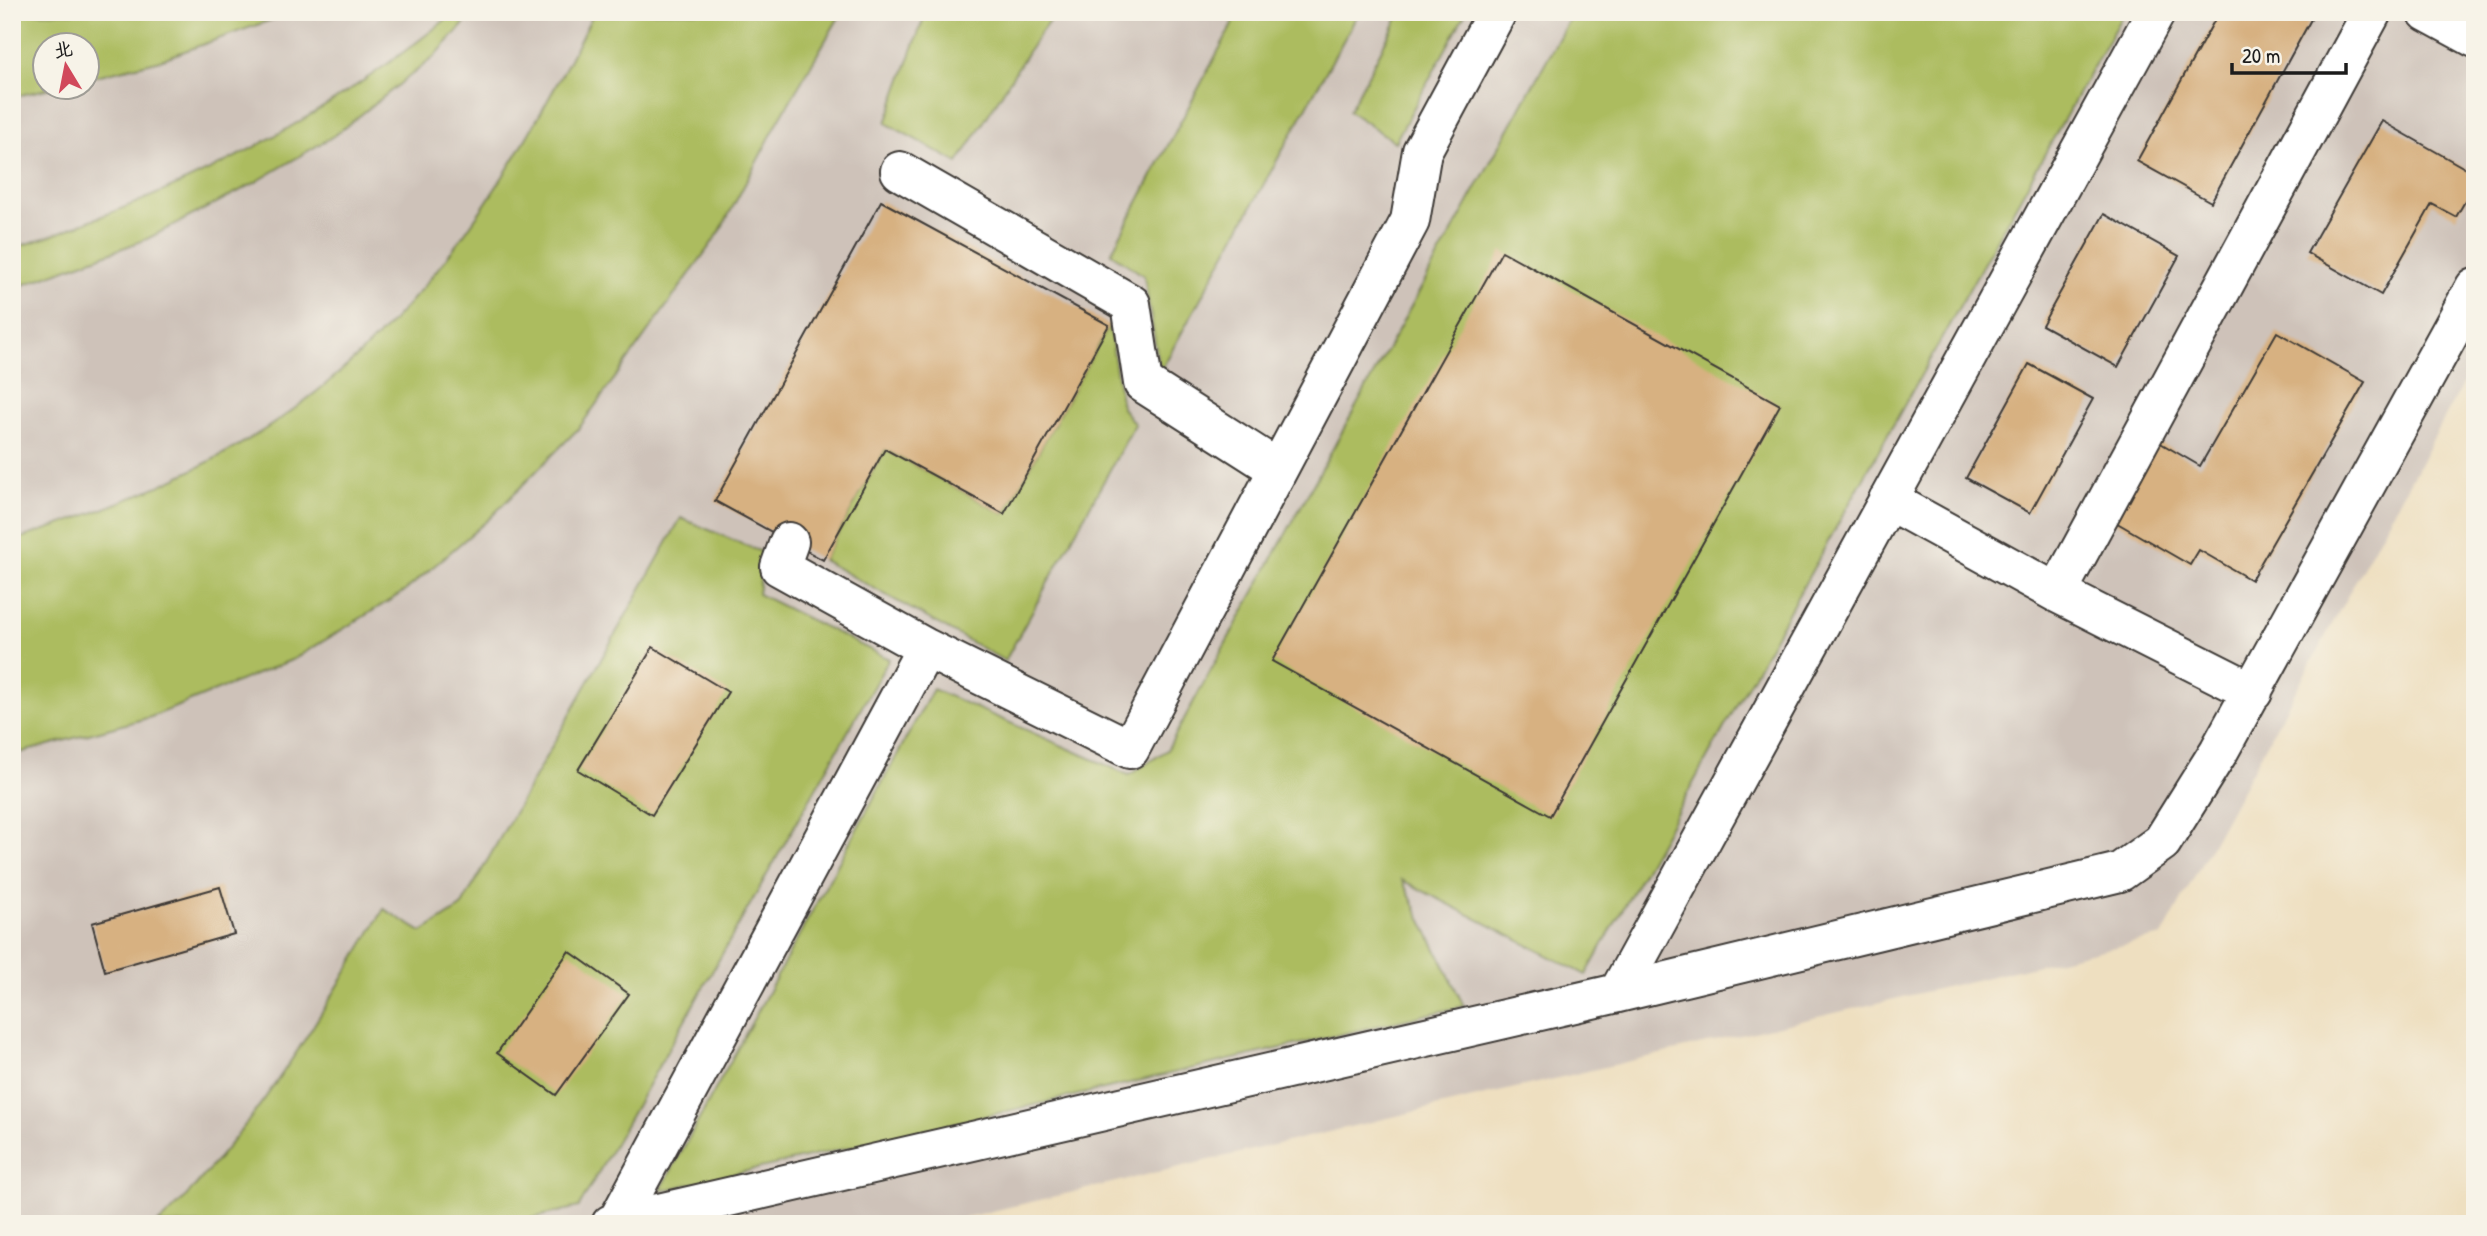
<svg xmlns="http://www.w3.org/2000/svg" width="2487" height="1236" font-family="'Patrick Hand','LXGW WenKai TC',sans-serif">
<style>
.railway{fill:#cec2b9;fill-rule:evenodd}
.green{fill:#acbc5f;stroke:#646c3e;stroke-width:2}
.building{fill:#d7b181}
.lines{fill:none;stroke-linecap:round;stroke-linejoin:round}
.minor-casing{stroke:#3c3935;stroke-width:42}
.minor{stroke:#fff;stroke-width:38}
</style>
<rect width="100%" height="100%" fill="#f7f3e8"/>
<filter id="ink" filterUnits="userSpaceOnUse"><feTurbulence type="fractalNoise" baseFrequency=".0143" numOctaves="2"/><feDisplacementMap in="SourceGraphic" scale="14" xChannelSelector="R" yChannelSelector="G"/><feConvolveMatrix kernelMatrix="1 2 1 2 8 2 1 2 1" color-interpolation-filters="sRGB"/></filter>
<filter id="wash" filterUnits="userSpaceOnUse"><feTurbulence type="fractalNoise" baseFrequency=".00686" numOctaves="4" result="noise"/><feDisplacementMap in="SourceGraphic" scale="28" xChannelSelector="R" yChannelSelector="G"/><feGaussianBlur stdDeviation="1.57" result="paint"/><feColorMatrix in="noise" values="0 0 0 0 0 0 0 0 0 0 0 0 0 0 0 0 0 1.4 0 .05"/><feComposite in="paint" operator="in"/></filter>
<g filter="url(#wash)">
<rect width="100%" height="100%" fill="#eedfc0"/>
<!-- railway -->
<path class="railway" d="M12,12H2475V362L2162,936L937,1224H12ZM46,46H88V88H46Z"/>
<!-- green -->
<path class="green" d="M293,12L157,61L88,78V46H46V88H51L12,97V13Z
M455,12H475L434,57L335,135L251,185L147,239L12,289V248C41,241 69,228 97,218C231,168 345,102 455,12Z
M594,12H842L779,120L719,233L579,428L490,518L405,591L294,659L151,717L12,755V541C107,510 214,469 294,409C432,308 519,163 594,12Z
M926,12H1056L1036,39L958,163L886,123Z
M1239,12H1359L1160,372L1144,276L1111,253Z
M1401,12H1466L1395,142L1349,111Z
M1573,12H2124L1586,975L1402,880L1464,1006L660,1191L933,689L1129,775L1167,750Z
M1109,325L1122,408L1135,424L1005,661L823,560L885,449L1004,514Z
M681,518L764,553L758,594L889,659L579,1207L508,1224H157C178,1208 195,1186 212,1166C280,1087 331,998 384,909L422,932L461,907Z"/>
<g id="blocks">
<!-- building -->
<path class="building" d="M2219,12H2315L2211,202L2137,161Z
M2382,121L2475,174V184L2456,217L2432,204L2381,295L2307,253Z
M881,201L1109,325L1004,514L885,449L823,560L715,501Z
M2104,214L2179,256L2118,367L2042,325Z
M1502,251L1780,405L1550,816L1272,661Z
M2277,332L2365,382L2251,580L2199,550L2190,565L2112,520L2157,441L2200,466Z
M2029,364L2093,399L2030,513L1966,478Z
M653,647L728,692L652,815L578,770Z
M220,887L234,934L105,971L92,923Z
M569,951L629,994L556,1095L497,1053Z"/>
</g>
</g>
<g filter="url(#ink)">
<use href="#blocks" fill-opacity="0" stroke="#3c3935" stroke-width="2"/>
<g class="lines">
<defs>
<path id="minor" d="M2427,12L2475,38
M900,171L1131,304L1143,383L1276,468
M1888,500L2057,593L2253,692
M789,542L780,567L926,648
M2057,593L2372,12
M1618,993L2156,12
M617,1222L926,648L1130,749L1410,221L1422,151L1497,12
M611,1224L1618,993L2120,872L2162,842L2219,751L2475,287"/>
</defs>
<!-- minor casing -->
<use href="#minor" class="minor-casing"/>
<!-- minor -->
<use href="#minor" class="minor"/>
</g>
</g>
<!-- margin -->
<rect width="2487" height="1236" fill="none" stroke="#f7f3e8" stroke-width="42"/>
<!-- north arrow -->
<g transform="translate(66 66) rotate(350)"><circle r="33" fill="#f7f3e8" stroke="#9f9d96" stroke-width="2"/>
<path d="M0-5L12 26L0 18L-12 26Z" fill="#d1495b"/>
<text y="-10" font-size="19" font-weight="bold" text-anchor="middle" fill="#1c1c1c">北</text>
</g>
<!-- scale -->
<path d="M2232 63v10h114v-10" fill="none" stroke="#1c1c1c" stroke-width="3.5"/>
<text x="2242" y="63" font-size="21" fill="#1c1c1c" stroke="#f7f3e8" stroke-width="5" paint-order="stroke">20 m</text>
</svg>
